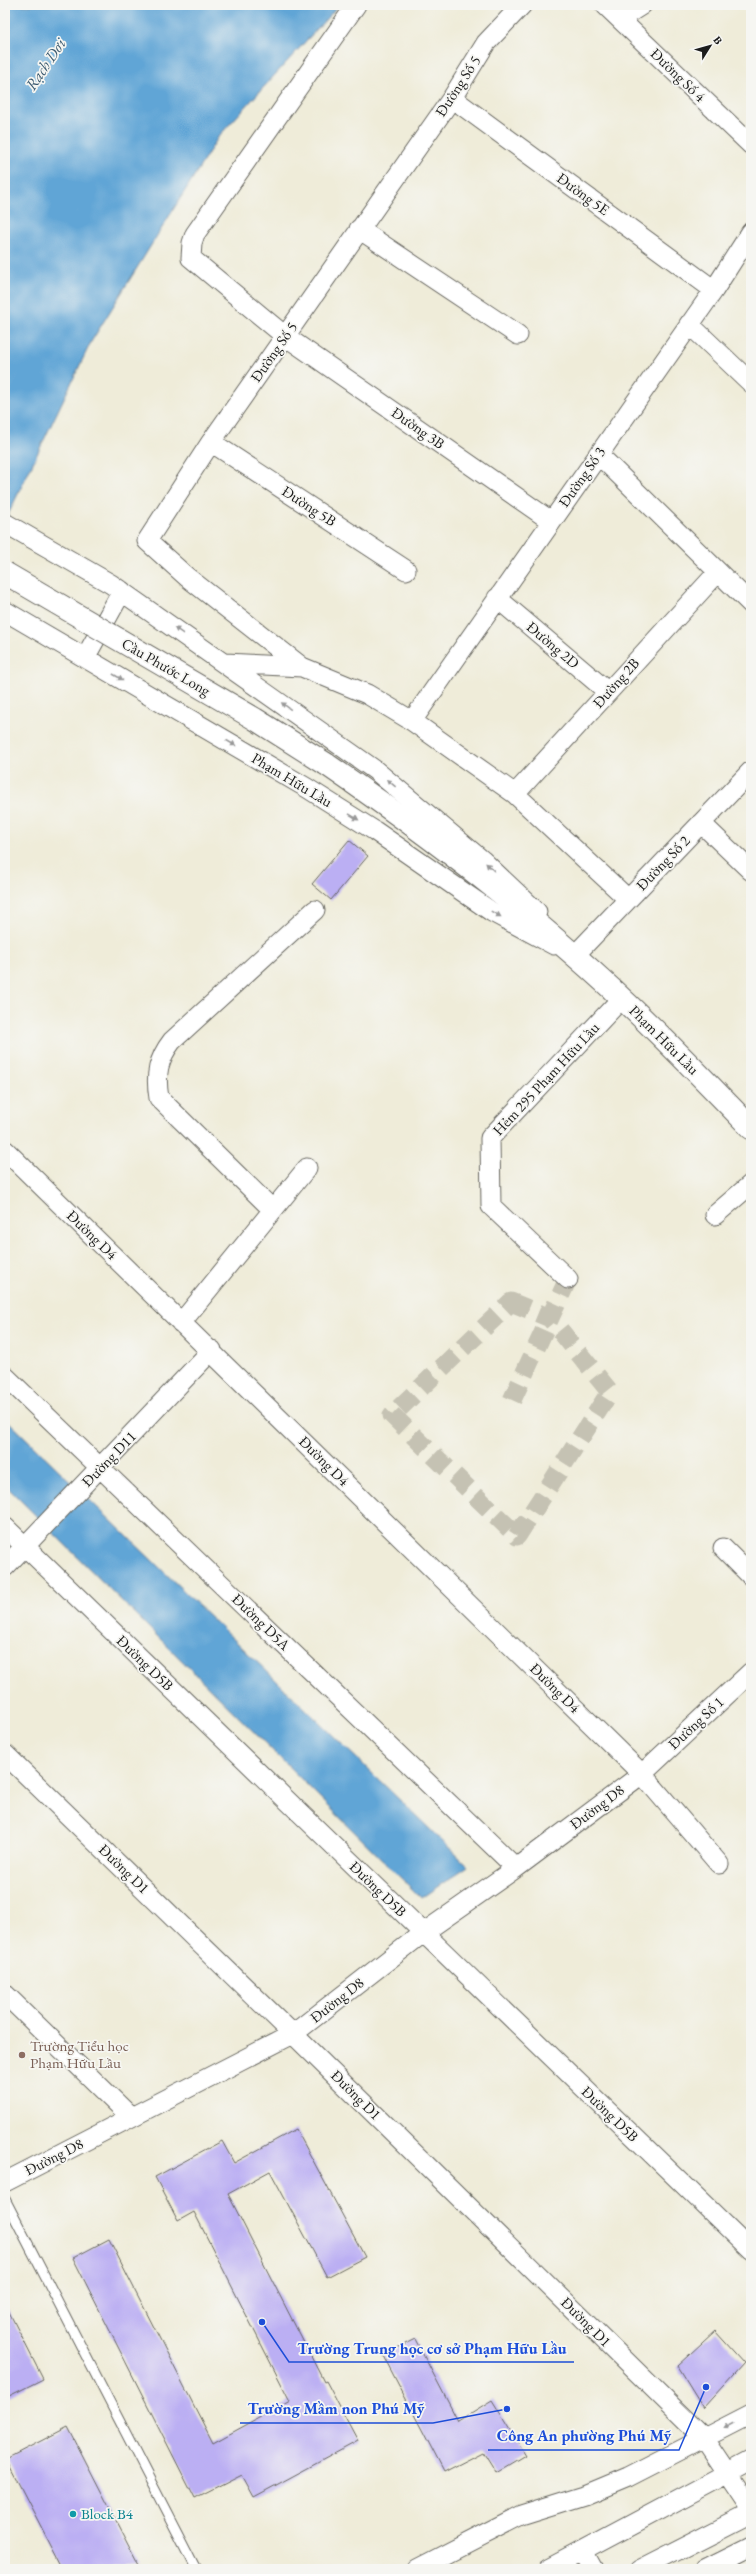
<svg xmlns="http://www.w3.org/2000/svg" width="756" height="2574" font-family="'EB Garamond',serif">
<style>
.water{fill:#61a5d6;stroke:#3e6079}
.building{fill:#bbaff3}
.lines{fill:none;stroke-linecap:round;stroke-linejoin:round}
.street-tunnel{stroke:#c5c2b3;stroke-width:19;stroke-dasharray:19 10;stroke-linecap:butt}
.lane-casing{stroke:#66655e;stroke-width:11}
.street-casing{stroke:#66655e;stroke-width:21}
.secondary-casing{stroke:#66655e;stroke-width:24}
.lane{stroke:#fff;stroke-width:9}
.street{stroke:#fff;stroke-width:19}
.secondary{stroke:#fff;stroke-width:22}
.secondary-bridge-casing{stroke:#66655e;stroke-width:24;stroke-linecap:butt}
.secondary-bridge{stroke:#fff;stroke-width:22}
.oneway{fill:#999}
.education-dot{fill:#8d6e63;stroke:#f6f6f2;stroke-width:1.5}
.culture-dot{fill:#0f9aa8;stroke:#f6f6f2;stroke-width:1.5}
.labels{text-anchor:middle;stroke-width:3.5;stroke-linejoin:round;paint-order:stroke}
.street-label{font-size:15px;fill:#1c1c1c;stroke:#f6f6f2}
.education-label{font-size:15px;fill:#785e54;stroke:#f6f6f2;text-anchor:start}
.culture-label{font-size:15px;fill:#0d838f;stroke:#f6f6f2;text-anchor:start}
.water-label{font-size:16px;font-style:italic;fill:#3b5a70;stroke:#f6f6f2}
.leader{fill:none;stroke:#1d4ed8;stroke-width:1.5}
.callout-dot{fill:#1d4ed8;stroke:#f6f6f2;stroke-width:1.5}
.callout-label{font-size:16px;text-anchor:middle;font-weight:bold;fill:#1d4ed8;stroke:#f6f6f2;stroke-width:3.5;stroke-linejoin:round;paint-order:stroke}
</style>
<rect width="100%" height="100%" fill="#f6f6f2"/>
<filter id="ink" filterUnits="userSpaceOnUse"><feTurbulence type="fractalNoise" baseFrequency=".025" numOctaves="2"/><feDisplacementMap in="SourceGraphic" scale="8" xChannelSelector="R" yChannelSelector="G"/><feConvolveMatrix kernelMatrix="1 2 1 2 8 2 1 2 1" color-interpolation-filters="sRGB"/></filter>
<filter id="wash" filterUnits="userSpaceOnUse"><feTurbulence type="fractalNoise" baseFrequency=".012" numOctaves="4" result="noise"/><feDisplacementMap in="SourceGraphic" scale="16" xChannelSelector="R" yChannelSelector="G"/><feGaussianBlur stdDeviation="0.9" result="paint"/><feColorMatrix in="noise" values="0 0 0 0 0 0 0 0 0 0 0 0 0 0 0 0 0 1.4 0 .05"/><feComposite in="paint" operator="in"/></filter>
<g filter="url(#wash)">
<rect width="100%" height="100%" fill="#efecd9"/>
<!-- water -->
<path class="water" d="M5,5H339L219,136L91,342L5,521Z
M5,1418L468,1866L421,1898L5,1485Z"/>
<g id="blocks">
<!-- building -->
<path class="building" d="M349,840L368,856L331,900L312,884Z
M296,2129L365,2257L327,2277L270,2171L228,2194L324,2382L326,2381L358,2441L254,2497L242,2475L195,2499L73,2258L109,2239L213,2443L290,2401L194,2212L178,2221L155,2177L222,2141L234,2163Z
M5,2304L43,2379L5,2398Z
M715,2331L744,2363L703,2408L677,2366Z
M415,2339L458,2421L492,2400L526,2455L496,2473L483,2452L444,2472L383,2355Z
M68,2427L141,2569H63L6,2459Z"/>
</g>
</g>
<g filter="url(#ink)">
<use href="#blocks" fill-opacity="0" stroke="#66655e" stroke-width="1"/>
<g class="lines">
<!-- street-tunnel -->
<path class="street-tunnel" d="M511,1302L550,1318L610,1392L517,1536L392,1415Z
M512,1400L568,1279"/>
<defs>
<path id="lane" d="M5,2199L196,2569"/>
<path id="street" d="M356,5L195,234L192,243L191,258L285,336L551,521
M605,5L751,145
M620,19L642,5
M452,98L714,290
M359,229L518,335
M689,324L751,383
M211,442L406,570
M598,454L751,604
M5,523L111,584L375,770L482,860L537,912
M497,598L608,692
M5,611L307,788L375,831L492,912L554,945
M85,658L122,591
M225,663L302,667L367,694L412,721L515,794L628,899
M302,667L187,577L147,541L211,442L452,98L486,43L522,5
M412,721L714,290L751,232
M515,794L718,572
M701,823L751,871
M575,955L751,771
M5,1150L642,1774L719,1864
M273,1210L159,1098C155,1075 158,1059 172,1041L315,910
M715,1215L751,1184
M568,1279L491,1206L490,1138L622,998
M181,1323L307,1168
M5,1376L516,1868
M5,1527L751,2250
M723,1548L751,1576
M5,1567L212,1350
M5,1754L293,2034L704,2438L751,2508
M5,1994L131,2117
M5,2182L293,2034L423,1933L516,1868L642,1774L751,1672
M583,2551L593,2569
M416,2569L521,2515L585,2495L628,2477L751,2414
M548,2569L751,2461
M641,2569L751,2513
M705,2569L751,2546"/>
<path id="secondary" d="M326,764C412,823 495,885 574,955C636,1009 694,1069 751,1128"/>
</defs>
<!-- lane casing -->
<use href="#lane" class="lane-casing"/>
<!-- street casing -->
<use href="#street" class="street-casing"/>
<!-- secondary casing -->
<use href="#secondary" class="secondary-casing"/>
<!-- lane -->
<use href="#lane" class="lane"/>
<!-- street -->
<use href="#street" class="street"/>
<!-- secondary -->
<use href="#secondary" class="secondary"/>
<defs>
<path id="secondary-bridge" d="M5,573L255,719L326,764"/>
</defs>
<!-- secondary-bridge casing -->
<use href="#secondary-bridge" class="secondary-bridge-casing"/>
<!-- secondary-bridge -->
<use href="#secondary-bridge" class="secondary-bridge"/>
</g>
<!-- one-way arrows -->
<defs><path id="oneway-solid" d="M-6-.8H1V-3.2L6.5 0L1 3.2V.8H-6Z"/></defs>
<g class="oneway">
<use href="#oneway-solid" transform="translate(179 631) rotate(-145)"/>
<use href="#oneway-solid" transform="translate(118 677) rotate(30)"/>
<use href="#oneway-solid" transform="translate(286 706) rotate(-144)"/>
<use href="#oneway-solid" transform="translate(231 743) rotate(30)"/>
<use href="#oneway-solid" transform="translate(391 783) rotate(-141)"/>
<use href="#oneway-solid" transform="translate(354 817) rotate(32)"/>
<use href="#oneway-solid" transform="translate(490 867) rotate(-137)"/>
<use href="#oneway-solid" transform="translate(496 914) rotate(29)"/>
<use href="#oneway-solid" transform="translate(728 2426) rotate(152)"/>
</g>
</g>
<!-- markers -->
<circle class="education-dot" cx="22" cy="2055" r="4"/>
<circle class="culture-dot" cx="73" cy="2514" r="4"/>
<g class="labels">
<!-- street labels -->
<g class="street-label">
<text transform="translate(678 75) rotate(44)" y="5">Đường Số 4</text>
<text transform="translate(458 86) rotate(-57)" y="5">Đường Số 5</text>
<text transform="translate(583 194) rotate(36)" y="5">Đường 5E</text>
<text transform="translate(274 352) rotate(-55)" y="5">Đường Số 5</text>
<text transform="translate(418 428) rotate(35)" y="5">Đường 3B</text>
<text transform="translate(582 477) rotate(-55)" y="5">Đường Số 3</text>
<text transform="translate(309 506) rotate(33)" y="5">Đường 5B</text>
<text transform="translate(553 645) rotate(40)" y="5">Đường 2D</text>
<text transform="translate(166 667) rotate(30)" y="5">Cầu Phước Long</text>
<text transform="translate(616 683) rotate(-48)" y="5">Đường 2B</text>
<text transform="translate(292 780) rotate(31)" y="5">Phạm Hữu Lầu</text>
<text transform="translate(663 863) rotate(-46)" y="5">Đường Số 2</text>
<text transform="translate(664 1040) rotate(45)" y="5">Phạm Hữu Lầu</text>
<text transform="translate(546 1079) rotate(-47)" y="5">Hẻm 295 Phạm Hữu Lầu</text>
<text transform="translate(92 1235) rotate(44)" y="5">Đường D4</text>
<text transform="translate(109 1459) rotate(-46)" y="5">Đường D11</text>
<text transform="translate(324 1461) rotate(45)" y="5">Đường D4</text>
<text transform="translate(261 1622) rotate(44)" y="5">Đường D5A</text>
<text transform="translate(145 1663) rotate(44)" y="5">Đường D5B</text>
<text transform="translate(555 1688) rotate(45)" y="5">Đường D4</text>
<text transform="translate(696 1723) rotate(-43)" y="5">Đường Số 1</text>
<text transform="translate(597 1807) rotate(-37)" y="5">Đường D8</text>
<text transform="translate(124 1869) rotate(44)" y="5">Đường D1</text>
<text transform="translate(378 1889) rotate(44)" y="5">Đường D5B</text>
<text transform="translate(337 2000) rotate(-38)" y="5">Đường D8</text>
<text transform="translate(356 2095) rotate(45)" y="5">Đường D1</text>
<text transform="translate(610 2114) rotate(44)" y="5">Đường D5B</text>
<text transform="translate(54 2157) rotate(-27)" y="5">Đường D8</text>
<text transform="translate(586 2322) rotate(45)" y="5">Đường D1</text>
</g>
<!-- education labels -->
<g class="education-label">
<text x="30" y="2051">Trường Tiểu học<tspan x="30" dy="17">Phạm Hữu Lầu</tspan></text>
</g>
<!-- culture labels -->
<g class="culture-label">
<text x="81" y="2519">Block B4</text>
</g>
<!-- water labels -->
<g class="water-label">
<text transform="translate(45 64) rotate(-56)" y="6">Rạch Dơi</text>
</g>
</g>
<!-- callouts -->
<path class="leader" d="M262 2322L289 2362H574M507 2409L433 2423H240M706 2387L679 2450H488"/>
<g class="callout-dot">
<circle cx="262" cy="2322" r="4"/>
<circle cx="507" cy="2409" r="4"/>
<circle cx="706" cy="2387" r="4"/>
</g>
<g class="callout-label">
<text x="432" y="2354">Trường Trung học cơ sở Phạm Hữu Lầu</text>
<text x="336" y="2414">Trường Mầm non Phú Mỹ</text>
<text x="584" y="2441">Công An phường Phú Mỹ</text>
</g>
<!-- margin -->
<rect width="756" height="2574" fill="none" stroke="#f6f6f2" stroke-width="20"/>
<!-- north arrow -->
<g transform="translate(710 46) rotate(53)" stroke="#f6f6f2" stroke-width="3" paint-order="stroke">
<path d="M0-3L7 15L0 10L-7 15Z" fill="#1c1c1c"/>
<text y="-6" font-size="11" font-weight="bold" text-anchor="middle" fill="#1c1c1c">B</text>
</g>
</svg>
